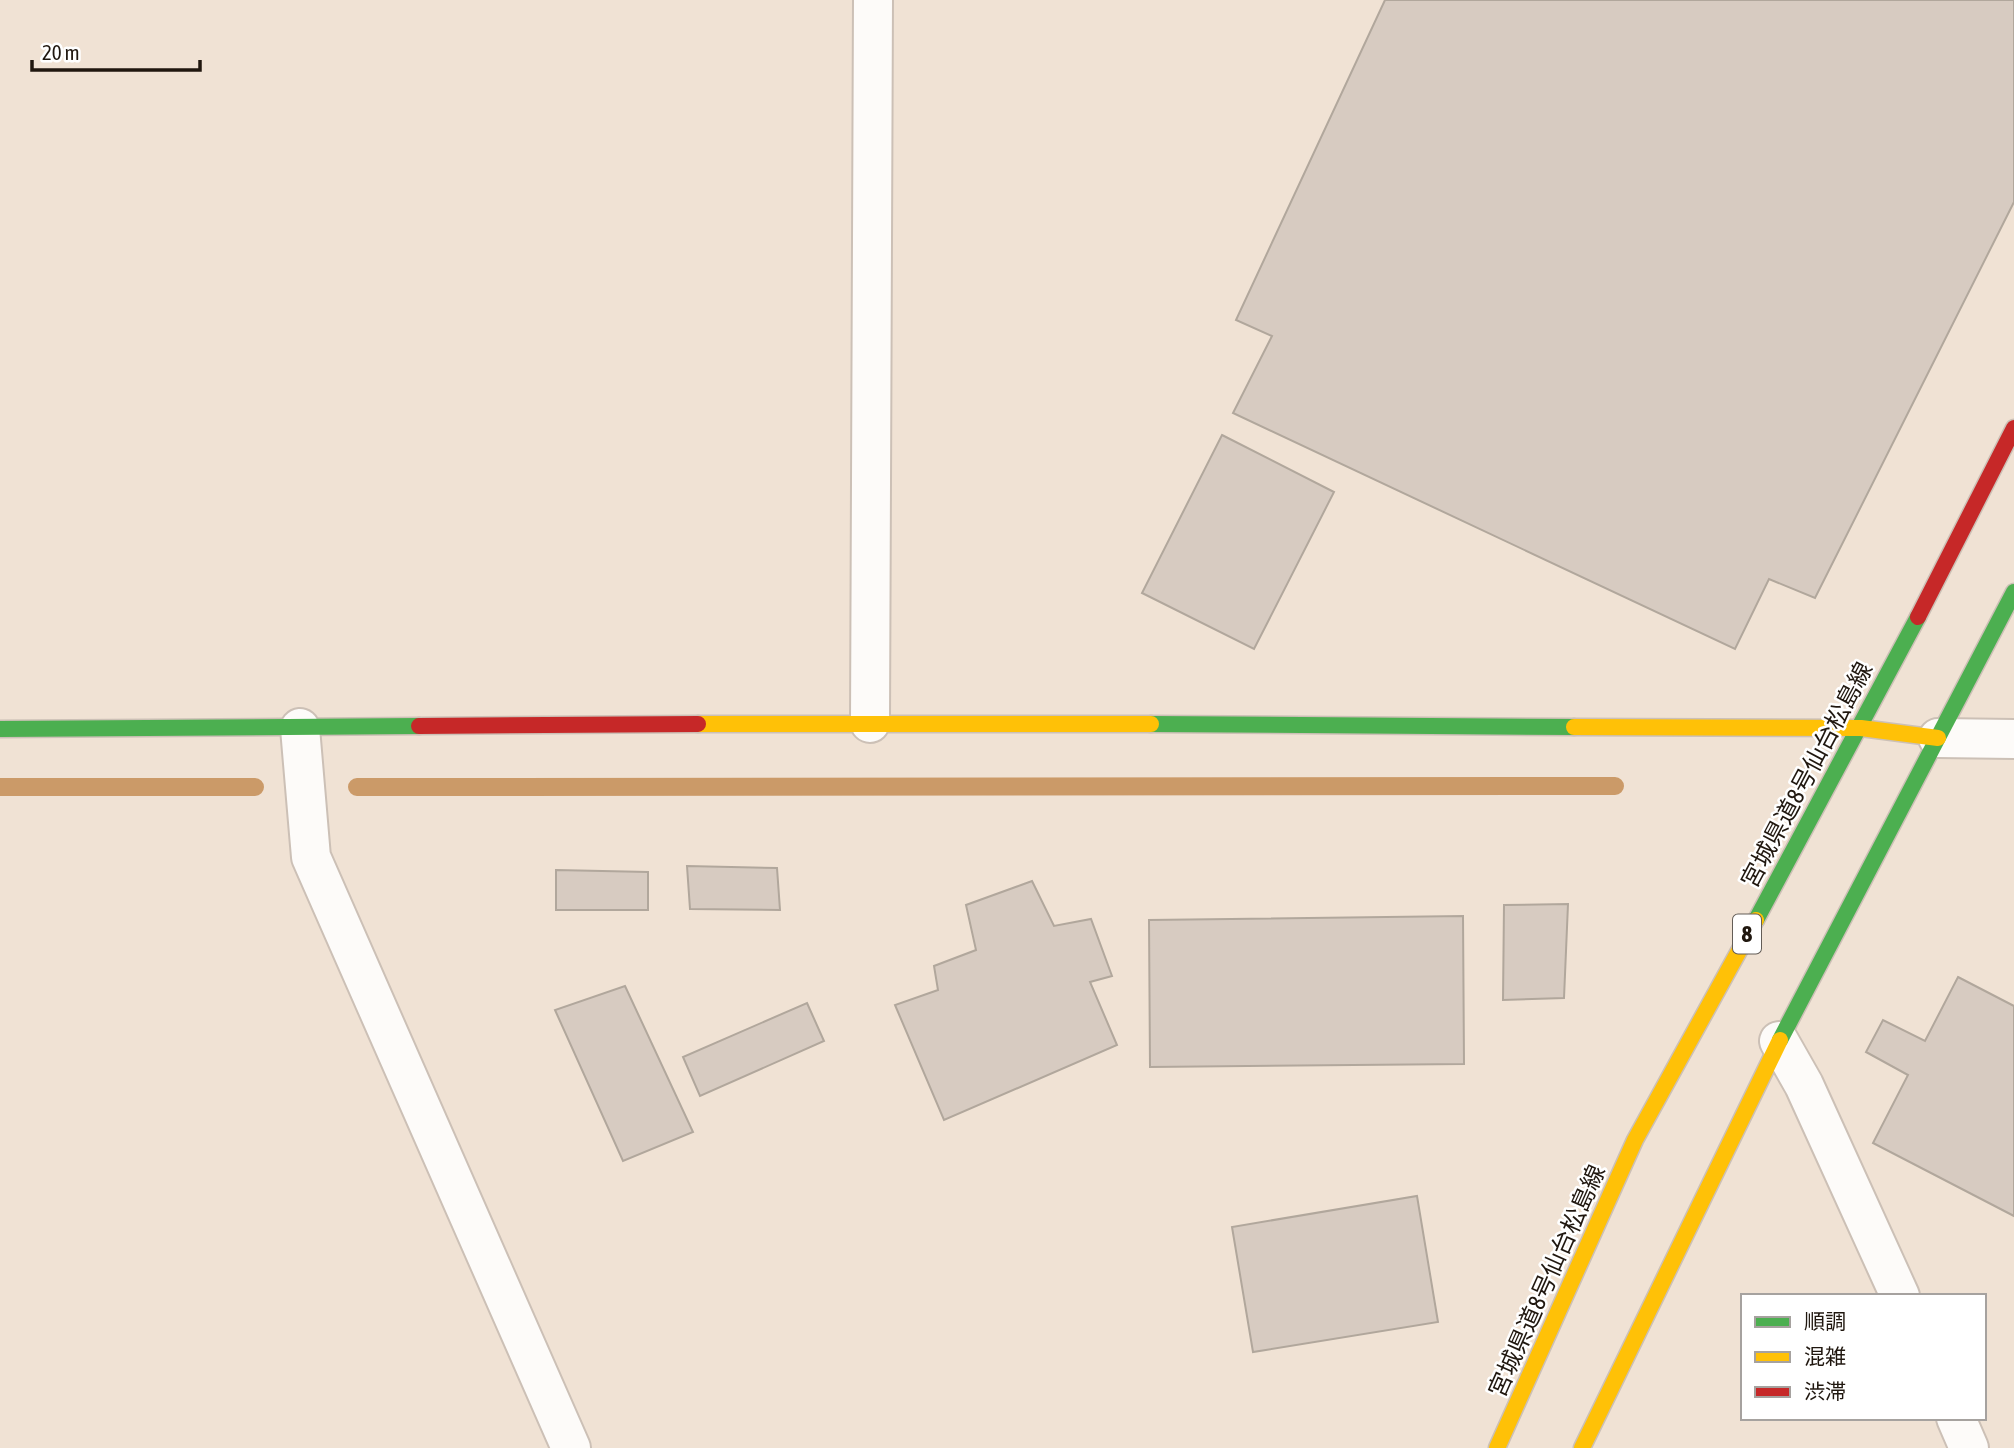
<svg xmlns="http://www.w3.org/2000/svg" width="2014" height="1448" font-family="'Asap Condensed','Noto Sans JP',sans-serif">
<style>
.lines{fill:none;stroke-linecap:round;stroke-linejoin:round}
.stream{stroke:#cb9a68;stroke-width:18}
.building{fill:#d7cbc1;stroke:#b1a79c;stroke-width:2}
.street-casing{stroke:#ccc0b6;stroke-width:42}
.fast-casing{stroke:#ccc0b6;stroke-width:19}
.slow-casing{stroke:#ccc0b6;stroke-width:19}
.jam-casing{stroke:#ccc0b6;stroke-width:19}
.street{stroke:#fdfbf9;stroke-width:38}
.fast{stroke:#4caf50;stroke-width:16}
.slow{stroke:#ffc107;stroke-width:16}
.jam{stroke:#c62828;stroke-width:16}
.labels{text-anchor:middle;stroke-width:5;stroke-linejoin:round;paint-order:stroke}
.shield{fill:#fff;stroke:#635d57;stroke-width:2}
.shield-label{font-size:23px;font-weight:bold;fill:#20170f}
.street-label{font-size:24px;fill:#20170f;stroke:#fff}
</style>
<rect width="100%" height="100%" fill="#f0e2d4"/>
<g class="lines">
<!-- stream -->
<path class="stream" d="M0,787H255
M357,787L1615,786"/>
</g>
<!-- building -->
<path class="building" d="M1385,0H2014V202L1815,598L1769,579L1735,649L1233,413L1272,336L1236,320Z
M1222,435L1334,492L1254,649L1142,593Z
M687,866L777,868L780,910L690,909Z
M556,870L648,872V910H556Z
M1032,881L1054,926L1091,919L1112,976L1090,982L1117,1045L944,1120L895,1005L938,990L934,966L976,950L966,905Z
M1568,904L1564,998L1503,1000L1504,905Z
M1463,916L1464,1064L1150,1067L1149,920Z
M1958,977L2014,1006V1216L1873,1143L1908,1075L1866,1052L1883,1020L1925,1041Z
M625,986L693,1132L623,1161L555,1010Z
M807,1003L824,1041L700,1096L683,1057Z
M1417,1196L1438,1322L1253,1352L1232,1227Z"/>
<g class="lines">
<defs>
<path id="street" d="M870,723L873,0
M300,728L311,857L571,1448
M1938,738L2014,739
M1779,1041L1804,1085L1900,1296
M1956,1418L1969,1448"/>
<path id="fast" d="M1151,724L1574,727
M0,729L419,726
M1756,920L1918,617
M1780,1040L2014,592"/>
<path id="slow" d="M698,724H1151
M1574,727L1861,728L1938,738
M1497,1448L1635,1140L1756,920
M1582,1448L1780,1040"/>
<path id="jam" d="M1918,617L2014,428
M419,726L698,724"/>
</defs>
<!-- street casing -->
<use href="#street" class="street-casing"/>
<!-- fast casing -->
<use href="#fast" class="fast-casing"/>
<!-- slow casing -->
<use href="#slow" class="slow-casing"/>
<!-- jam casing -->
<use href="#jam" class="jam-casing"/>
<!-- street -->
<use href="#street" class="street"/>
<!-- fast -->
<use href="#fast" class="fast"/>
<!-- slow -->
<use href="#slow" class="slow"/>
<!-- jam -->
<use href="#jam" class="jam"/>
</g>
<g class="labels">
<!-- shield labels -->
<rect class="shield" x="1733" y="914.5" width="28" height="39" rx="5"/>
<g class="shield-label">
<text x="1747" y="942">8</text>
</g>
<!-- street labels -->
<g class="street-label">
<text transform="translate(1807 775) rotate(-62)" y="8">宮城県道8号仙台松島線</text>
<text transform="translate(1547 1281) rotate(-66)" y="8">宮城県道8号仙台松島線</text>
</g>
</g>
<!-- legend -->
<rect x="1741" y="1294" width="245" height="126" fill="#ffffff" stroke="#a6a29f" stroke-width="2"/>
<rect x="1755" y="1317" width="35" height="10" fill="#4caf50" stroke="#a6a29f" stroke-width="2"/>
<text x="1804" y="1329" font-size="21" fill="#20170f">順調</text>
<rect x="1755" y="1352" width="35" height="10" fill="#ffc107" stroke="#a6a29f" stroke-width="2"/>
<text x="1804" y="1364" font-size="21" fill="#20170f">混雑</text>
<rect x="1755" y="1387" width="35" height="10" fill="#c62828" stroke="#a6a29f" stroke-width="2"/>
<text x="1804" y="1399" font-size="21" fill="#20170f">渋滞</text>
<!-- scale -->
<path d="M32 60v10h168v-10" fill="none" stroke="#20170f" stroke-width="3.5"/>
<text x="42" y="60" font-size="21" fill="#20170f" stroke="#ffffff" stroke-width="5" paint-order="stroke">20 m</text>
</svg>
